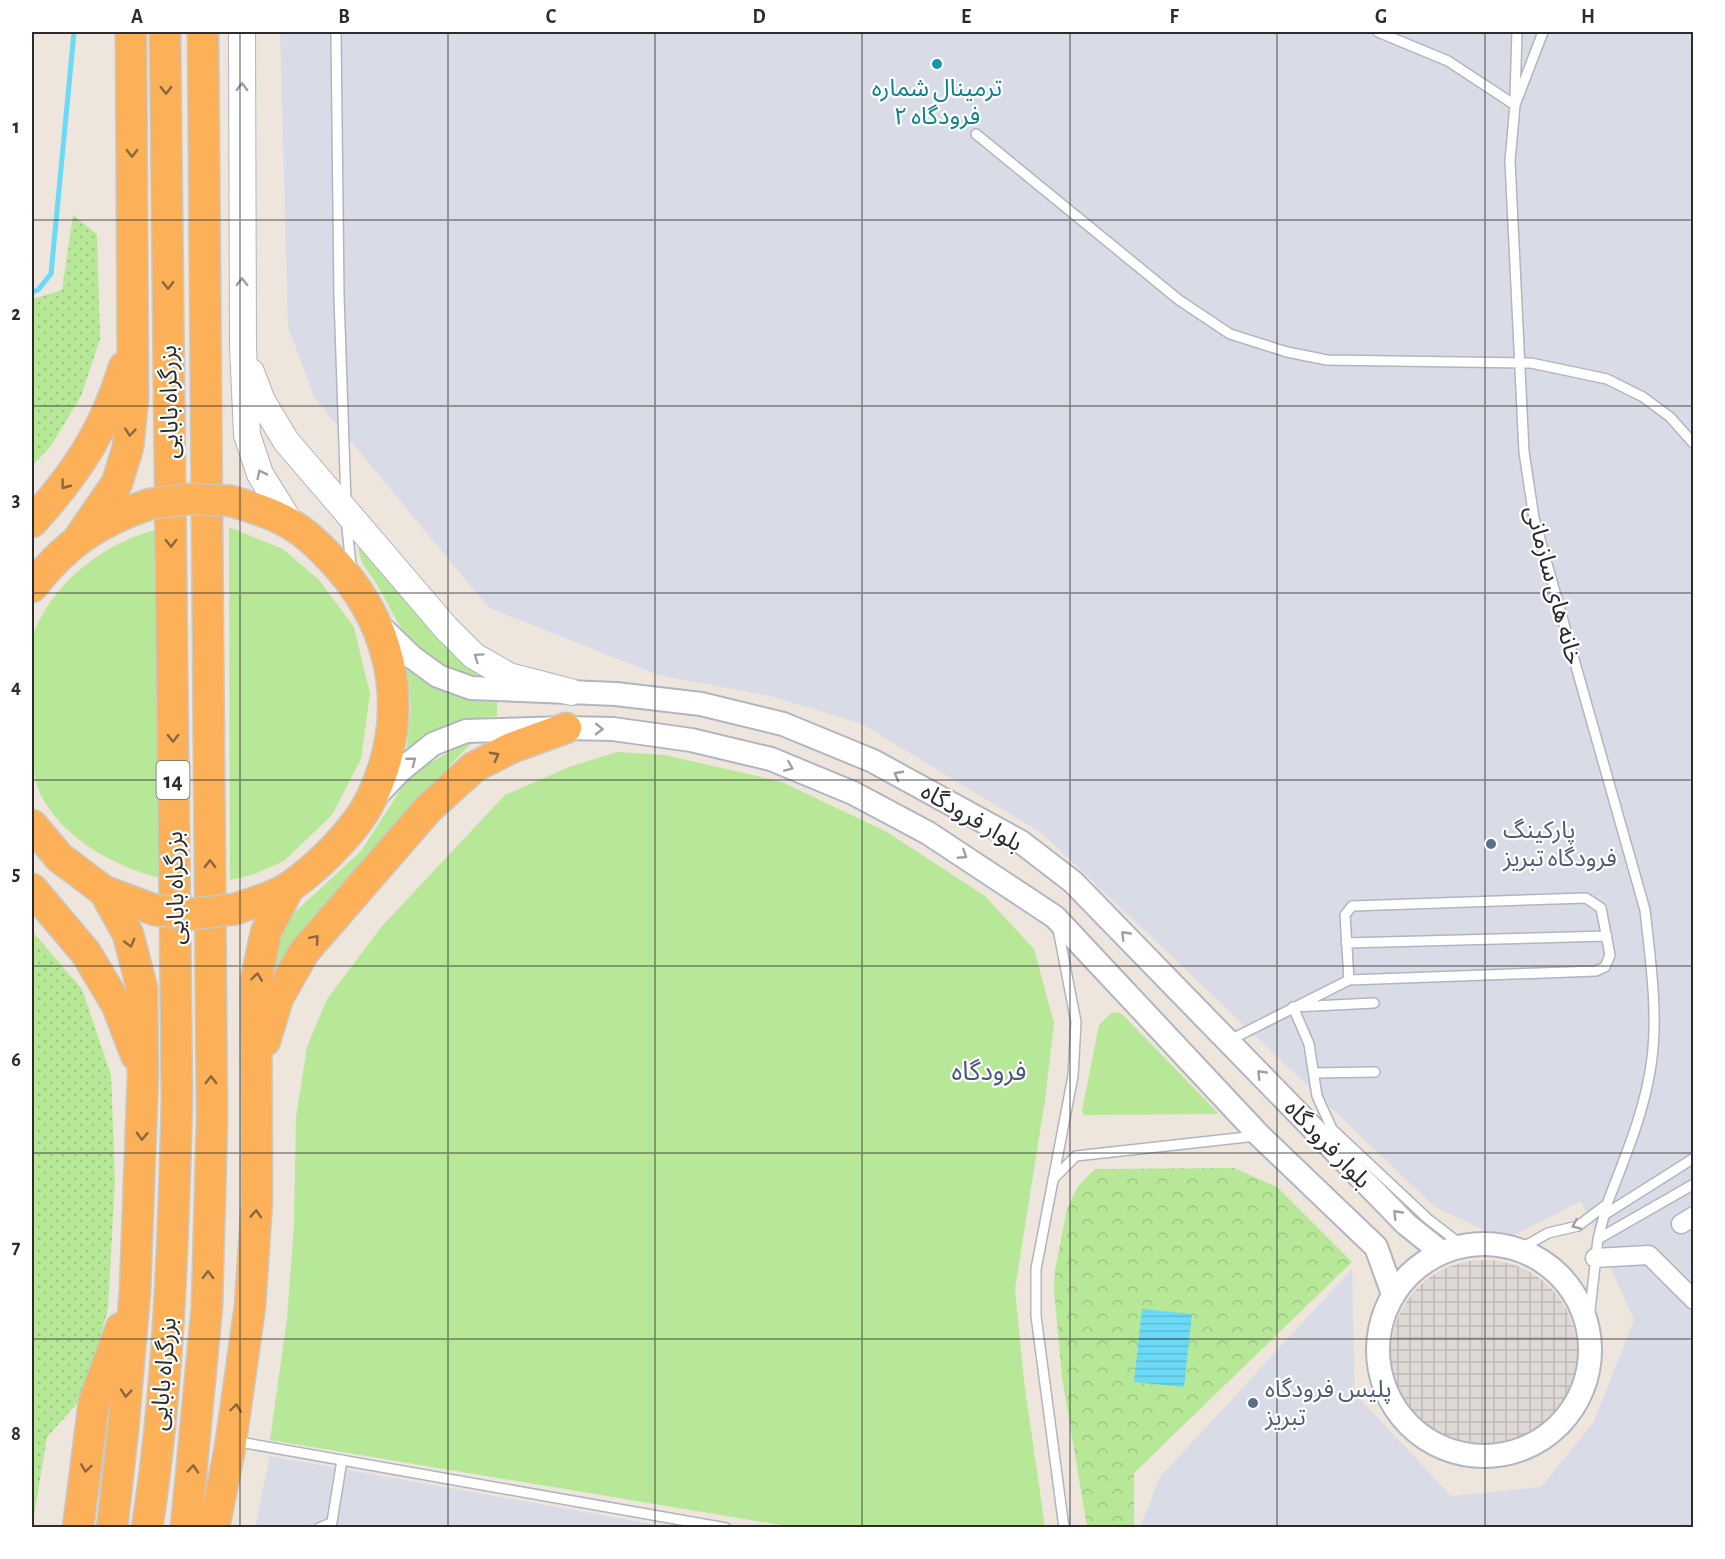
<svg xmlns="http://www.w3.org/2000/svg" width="1725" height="1559" font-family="'Alegreya Sans','Noto Sans Arabic',sans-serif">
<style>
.airport{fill:#d9dce7}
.grass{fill:#b7e897}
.forest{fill:url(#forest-crowns)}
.park{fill:url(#park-dots)}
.plaza{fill:url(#plaza-grid)}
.water{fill:url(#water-rules)}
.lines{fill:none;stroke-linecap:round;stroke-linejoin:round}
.stream{stroke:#6adaf6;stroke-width:5}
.service-casing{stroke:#b1b5c0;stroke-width:12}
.minor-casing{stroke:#b1b5c0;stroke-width:21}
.tertiary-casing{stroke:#b1b5c0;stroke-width:26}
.secondary-casing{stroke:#b1b5c0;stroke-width:28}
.trunk-casing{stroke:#c8c8c8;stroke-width:33}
.service{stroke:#fff;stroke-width:9}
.minor{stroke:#fff;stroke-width:18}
.tertiary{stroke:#fff;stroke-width:22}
.secondary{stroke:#fff;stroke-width:26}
.trunk{stroke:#fcb057;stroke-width:30}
.trunk-bridge-casing{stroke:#c8c8c8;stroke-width:33;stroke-linecap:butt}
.trunk-bridge{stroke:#fcb057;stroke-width:30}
.oneway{stroke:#a0a0a0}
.oneway2{stroke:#8a673f}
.grid{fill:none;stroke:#2c2c2c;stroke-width:1.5;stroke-opacity:0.55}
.culture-dot{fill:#0f9aa8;stroke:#fff;stroke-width:2}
.service-dot{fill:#5c6f8a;stroke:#fff;stroke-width:2}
.labels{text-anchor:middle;stroke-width:4.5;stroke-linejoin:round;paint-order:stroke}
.shield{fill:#fff;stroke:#6b6b6b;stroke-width:1.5}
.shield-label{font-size:22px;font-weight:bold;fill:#2c2c2c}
.culture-label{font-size:24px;fill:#0d838f;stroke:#fff}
.street-label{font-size:24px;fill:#2c2c2c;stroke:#fff}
.service-label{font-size:24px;fill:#4e5e75;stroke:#fff;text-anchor:start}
.neighbourhood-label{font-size:26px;fill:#495680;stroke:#fff}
.neatline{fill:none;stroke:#2c2c2c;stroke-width:2}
.grid-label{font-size:20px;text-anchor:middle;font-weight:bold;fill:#2c2c2c}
</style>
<defs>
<pattern id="forest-crowns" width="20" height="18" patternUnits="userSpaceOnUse" patternTransform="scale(1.5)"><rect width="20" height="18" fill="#b7e897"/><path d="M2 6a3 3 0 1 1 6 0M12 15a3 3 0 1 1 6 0" fill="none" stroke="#9ec782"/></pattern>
<pattern id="park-dots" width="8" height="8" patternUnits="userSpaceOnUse" patternTransform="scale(1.5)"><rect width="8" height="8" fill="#b7e897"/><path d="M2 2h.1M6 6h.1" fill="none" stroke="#9ec782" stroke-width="1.8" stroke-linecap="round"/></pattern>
<pattern id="plaza-grid" width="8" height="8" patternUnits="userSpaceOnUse" patternTransform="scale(1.5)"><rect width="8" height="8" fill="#ded9d4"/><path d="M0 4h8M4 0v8" fill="none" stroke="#bfbab6"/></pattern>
<pattern id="water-rules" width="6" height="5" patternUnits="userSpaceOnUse" patternTransform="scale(1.5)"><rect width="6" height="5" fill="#6adaf6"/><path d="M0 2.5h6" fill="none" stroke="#5cbbd3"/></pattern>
</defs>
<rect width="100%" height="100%" fill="#eee6dd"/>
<!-- airport -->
<path class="airport" d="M280,32H1693V1527H1140L1160,1477L1352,1269L1355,1393L1451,1496L1541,1487L1593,1423L1634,1320L1581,1201L1505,1240L1435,1207L1043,834L862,724L774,697L658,675L489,608L314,397L288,327Z
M270,1456L669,1527L255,1528Z"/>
<!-- grass -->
<path class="grass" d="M229,527L283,549L319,580L354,627L370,694L361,759L332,815L284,861L252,875L230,880Z
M159,529L160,878C116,867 68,841 44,801C29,775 32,745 32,716C32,697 27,654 32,638C50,584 104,542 159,529Z
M357,536L467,666L486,678C461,675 427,664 411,643C399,627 390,607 380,590C365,563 360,570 357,536Z
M406,666C433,687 463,701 497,702V716C459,720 434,727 406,754L411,706Z
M490,738L473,742L455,760L311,925L270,987V977L281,936L295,912L361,851L410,775L464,743Z
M617,752L665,755L782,782L887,832L985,896L1034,949L1054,1023L1045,1100L1015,1289L1024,1381L1045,1527H793L270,1440L287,1318L294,1225L296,1117L307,1047L327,999L382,926L505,795L569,767Z
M1118,1012L1124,1016L1219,1114L1084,1115L1082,1111L1099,1025L1110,1014Z"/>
<!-- forest -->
<path class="forest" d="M1234,1168L1277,1187L1352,1262L1134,1473V1527H1087L1062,1377L1054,1291L1055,1270L1067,1209L1078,1186L1095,1169Z"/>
<!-- park -->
<path class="park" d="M73,215L97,234L100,339L81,396L51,446L32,466V299L62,290Z
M32,931L82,989L111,1075L115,1180L108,1309L84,1396L47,1437L32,1528Z"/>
<!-- plaza -->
<path class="plaza" d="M1391 1353a93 93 0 1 1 186 0a93 93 0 1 1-186 0Z"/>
<!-- water -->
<path class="water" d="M1142,1309L1192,1314L1184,1387L1134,1382Z"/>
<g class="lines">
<!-- stream -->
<path class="stream" d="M32,292L38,290L51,274L74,32"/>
<defs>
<path id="service" d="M336,32L339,296L346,503
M1378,32L1448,61L1515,105L1510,161L1524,452L1534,518L1645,910C1650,957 1658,1011 1652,1058C1646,1109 1625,1157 1607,1204
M1515,97L1517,32
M1515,105L1543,32
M976,134L1179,300L1230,334L1287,352L1327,360L1531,363L1607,379L1643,397L1670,417L1694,444
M346,519L351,565
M1058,929L1076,1022L1073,1076L1036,1269V1316L1064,1528
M1346,943L1607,936
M1374,1003L1293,1007L1309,1044L1317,1096L1332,1129L1428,1219L1463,1246
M1228,1041L1349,980L1596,971L1605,967L1610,955L1601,908L1586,898L1352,906L1345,915L1349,980
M1314,1073L1375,1072
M1053,1179L1076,1156L1256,1136
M1604,1215L1694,1158
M1598,1239L1694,1184
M1518,1250L1548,1233L1578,1226L1607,1204L1598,1239L1588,1328
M234,1441L692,1522L696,1528
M692,1522L726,1528
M319,1528L331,1523
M331,1528L342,1460"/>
<path id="minor" d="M1681,1224L1694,1216
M1595,1258L1649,1255L1694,1300"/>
<path id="tertiary" d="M379,625L412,657L438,676L471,688L616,694L701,704L783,724L873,761L946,801L1021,842L1073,882L1406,1224L1441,1252
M376,796L401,770L433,744L466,731L566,728L613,729L691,740L771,759L853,793L928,833L1055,917L1260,1136L1376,1247L1393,1294
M1378 1350a106 106 0 1 1 212 0a106 106 0 1 1-212 0Z"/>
<path id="secondary" d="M242,32L243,347L247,435L260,474L291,524
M251,372L262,401L286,441L446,628L474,656L509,676L571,692"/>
<path id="trunk" d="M231,501C251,507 272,513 290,524C308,534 324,551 338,566C397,633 410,718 371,799C356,830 319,866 291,886C276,897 253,902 236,909
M32,522C76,474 105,430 124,367
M79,538L117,483L128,447L133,399L131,32
M32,587C65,544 99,521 150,504
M32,825L60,858L104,891L155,910
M32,889L86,953L117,1005L136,1055
M104,891L128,934L142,988L143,1074L135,1291L123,1431L112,1528
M265,1041L278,998L304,952L428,809L474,767L511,748L566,728
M78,1528L94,1402L121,1328
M147,1528C169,1387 173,1243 177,1101L165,32
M186,1528L207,1306L212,1120L203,32
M214,1528L230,1448L250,1306L257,1200L256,980L266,932L289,887"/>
</defs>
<!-- service casing -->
<use href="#service" class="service-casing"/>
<!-- minor casing -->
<use href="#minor" class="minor-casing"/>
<!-- tertiary casing -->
<use href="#tertiary" class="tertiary-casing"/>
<!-- secondary casing -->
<use href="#secondary" class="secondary-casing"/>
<!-- trunk casing -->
<use href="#trunk" class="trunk-casing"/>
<!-- service -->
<use href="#service" class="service"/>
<!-- minor -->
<use href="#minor" class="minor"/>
<!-- tertiary -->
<use href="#tertiary" class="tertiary"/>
<!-- secondary -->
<use href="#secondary" class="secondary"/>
<!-- trunk -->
<use href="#trunk" class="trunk"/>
<defs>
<path id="trunk-bridge" d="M150,504L190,499L231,501
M155,910L193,914L236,909"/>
</defs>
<!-- trunk-bridge casing -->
<use href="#trunk-bridge" class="trunk-bridge-casing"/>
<!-- trunk-bridge -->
<use href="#trunk-bridge" class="trunk-bridge"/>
</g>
<!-- one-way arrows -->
<defs><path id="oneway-chevron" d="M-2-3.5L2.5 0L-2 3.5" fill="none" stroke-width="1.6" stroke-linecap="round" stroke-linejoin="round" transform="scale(1.5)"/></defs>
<g class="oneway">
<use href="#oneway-chevron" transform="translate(242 87) rotate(-90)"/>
<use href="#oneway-chevron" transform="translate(242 282) rotate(-90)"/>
<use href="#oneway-chevron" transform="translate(261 474) rotate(-116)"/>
<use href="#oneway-chevron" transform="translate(478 657) rotate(-145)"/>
<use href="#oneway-chevron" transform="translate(599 729) rotate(1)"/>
<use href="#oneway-chevron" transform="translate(412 761) rotate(-38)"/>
<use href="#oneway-chevron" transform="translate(789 767) rotate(23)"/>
<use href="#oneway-chevron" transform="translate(898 775) rotate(-152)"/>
<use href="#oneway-chevron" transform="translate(963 855) rotate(33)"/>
<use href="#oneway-chevron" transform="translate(1125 935) rotate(-134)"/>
<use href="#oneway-chevron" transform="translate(1261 1074) rotate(-134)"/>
<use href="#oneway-chevron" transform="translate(1397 1214) rotate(-134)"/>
<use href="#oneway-chevron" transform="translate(1576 1225) rotate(157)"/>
</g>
<g class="oneway2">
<use href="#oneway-chevron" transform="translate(166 90) rotate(89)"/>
<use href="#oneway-chevron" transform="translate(132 153) rotate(90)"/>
<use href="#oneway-chevron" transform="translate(168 285) rotate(89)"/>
<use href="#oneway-chevron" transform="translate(130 432) rotate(96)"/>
<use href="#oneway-chevron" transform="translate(65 485) rotate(127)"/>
<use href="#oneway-chevron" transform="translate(171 543) rotate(89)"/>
<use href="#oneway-chevron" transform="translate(173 738) rotate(89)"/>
<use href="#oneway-chevron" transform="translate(495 756) rotate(-28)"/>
<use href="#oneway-chevron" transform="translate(210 864) rotate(-90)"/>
<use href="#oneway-chevron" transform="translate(315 939) rotate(-49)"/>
<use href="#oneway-chevron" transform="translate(130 943) rotate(75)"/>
<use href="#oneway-chevron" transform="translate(257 977) rotate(-82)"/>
<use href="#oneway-chevron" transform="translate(211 1080) rotate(-90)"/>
<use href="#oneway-chevron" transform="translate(142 1136) rotate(92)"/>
<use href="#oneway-chevron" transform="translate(256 1214) rotate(-86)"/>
<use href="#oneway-chevron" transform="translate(208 1275) rotate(-89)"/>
<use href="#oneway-chevron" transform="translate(126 1393) rotate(95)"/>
<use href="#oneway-chevron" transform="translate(236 1408) rotate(-82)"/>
<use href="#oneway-chevron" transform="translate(86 1468) rotate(98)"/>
<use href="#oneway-chevron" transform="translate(193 1469) rotate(-85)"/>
</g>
<!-- grid -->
<path class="grid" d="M240,32V1528M448,32V1528M655,32V1528M862,32V1528M1070,32V1528M1277,32V1528M1485,32V1528M32,220H1694M32,406H1694M32,593H1694M32,780H1694M32,966H1694M32,1153H1694M32,1339H1694"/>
<!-- markers -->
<circle class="culture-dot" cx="937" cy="64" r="6"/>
<g class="service-dot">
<circle cx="1491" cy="844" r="6"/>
<circle cx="1253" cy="1403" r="6"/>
</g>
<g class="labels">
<!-- shield labels -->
<rect class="shield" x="156.5" y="761" width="33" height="38" rx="4.5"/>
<g class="shield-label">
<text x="173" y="788">14</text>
</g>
<!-- culture labels -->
<g class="culture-label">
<text x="937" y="96">ترمينال شماره<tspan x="937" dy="28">۲ فرودگاه</tspan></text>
</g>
<!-- street labels -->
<g class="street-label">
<text transform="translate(169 402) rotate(-91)" y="8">بزرگراه بابایی</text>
<text transform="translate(1554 585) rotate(75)" y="8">خانه های سازمانی</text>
<text transform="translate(972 817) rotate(30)" y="8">بلوار فرودگاه</text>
<text transform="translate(175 888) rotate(-91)" y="8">بزرگراه بابایی</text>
<text transform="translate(1328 1144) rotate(46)" y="8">بلوار فرودگاه</text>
<text transform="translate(163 1374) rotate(-85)" y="8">بزرگراه بابایی</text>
</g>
<!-- service labels -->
<g class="service-label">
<text x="1503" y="838">پارکینگ<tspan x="1503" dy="28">فرودگاه تبریز</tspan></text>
<text x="1265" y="1397">پلیس فرودگاه<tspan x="1265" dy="28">تبریز</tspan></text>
</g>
<!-- neighbourhood labels -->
<g class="neighbourhood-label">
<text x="989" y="1080">فرودگاه</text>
</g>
</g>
<!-- border -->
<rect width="1725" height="1559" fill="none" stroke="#ffffff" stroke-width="66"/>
<rect x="33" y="33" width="1659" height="1493" class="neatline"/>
<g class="grid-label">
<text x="137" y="23">A</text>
<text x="344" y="23">B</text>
<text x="551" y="23">C</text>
<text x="759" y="23">D</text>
<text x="966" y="23">E</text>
<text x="1174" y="23">F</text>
<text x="1381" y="23">G</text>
<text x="1588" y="23">H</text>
<text x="16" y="133">1</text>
<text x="16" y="320">2</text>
<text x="16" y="506">3</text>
<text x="16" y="693">4</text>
<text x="16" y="880">5</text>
<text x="16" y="1066">6</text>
<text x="16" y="1253">7</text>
<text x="16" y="1440">8</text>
</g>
</svg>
